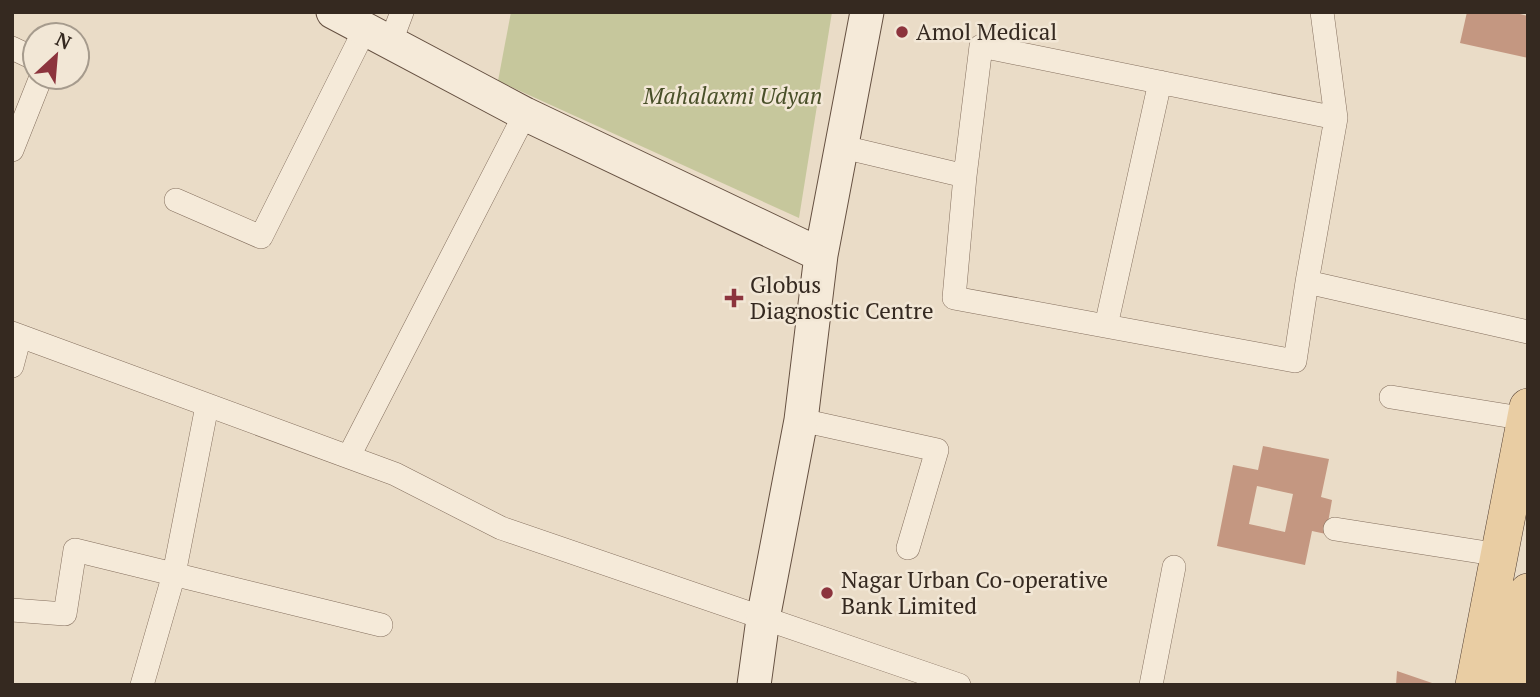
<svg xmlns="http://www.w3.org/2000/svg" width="1540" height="697" font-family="'PT Serif',serif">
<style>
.green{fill:#c6c79c}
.building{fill:#c49781;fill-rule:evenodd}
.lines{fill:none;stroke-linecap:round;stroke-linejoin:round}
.street-casing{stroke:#846f5e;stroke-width:24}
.secondary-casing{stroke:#655041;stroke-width:35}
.primary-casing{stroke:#523e32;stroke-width:38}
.street{stroke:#f5ead9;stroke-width:23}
.secondary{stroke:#f5ead9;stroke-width:33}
.primary{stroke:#e9cda3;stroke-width:37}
.poi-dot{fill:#8c343d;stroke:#f2e7d6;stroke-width:2.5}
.labels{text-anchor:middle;stroke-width:5;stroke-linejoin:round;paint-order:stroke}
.poi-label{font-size:23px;fill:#352920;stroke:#f2e7d6;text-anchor:start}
.park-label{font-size:23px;font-style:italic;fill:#495029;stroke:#f2e7d6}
</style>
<rect width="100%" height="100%" fill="#eadcc7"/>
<!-- green -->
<path class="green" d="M511,12H832L799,218L498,81Z"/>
<!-- building -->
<path class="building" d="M1467,12H1512L1528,16V58L1460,43Z
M1263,446L1329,459L1321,497L1332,500L1326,534L1312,531L1305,565L1217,546L1233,465L1258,470ZM1257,486L1293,494L1285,532L1249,524Z
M1397,671L1435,684V685H1396Z"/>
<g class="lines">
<defs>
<path id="street" d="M1322,12L1336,118
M390,44L402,12
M12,48L35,59
M843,147L965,176L981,46L1336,118L1307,282L1528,332
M12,150L41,77
M965,176L954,298L1295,361L1307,282
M176,200L261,237L364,31
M1106,326L1160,82
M12,333L395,474L501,528L959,685
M12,366L20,336
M1391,397L1526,419
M801,420L937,450L908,548
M349,456L525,114
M1335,529L1500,555
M12,610L65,614L75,550L381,625
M142,685L174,574L207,406
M1151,685L1174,567"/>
<path id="secondary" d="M333,12L525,114L821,255
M754,685L763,619L801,420L821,255L867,12"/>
<path id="primary" d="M1474,685L1528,407
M1508,685L1528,592"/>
</defs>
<!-- street casing -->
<use href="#street" class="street-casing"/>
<!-- secondary casing -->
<use href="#secondary" class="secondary-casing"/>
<!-- primary casing -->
<use href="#primary" class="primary-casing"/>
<!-- street -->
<use href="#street" class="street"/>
<!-- secondary -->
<use href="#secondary" class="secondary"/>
<!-- primary -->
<use href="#primary" class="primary"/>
</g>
<!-- markers -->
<g class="poi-dot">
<circle cx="902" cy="32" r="7"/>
<path d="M730.5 287.5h7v7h7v7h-7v7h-7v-7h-7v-7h7z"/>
<circle cx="827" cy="593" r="7"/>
</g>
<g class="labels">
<!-- poi labels -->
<g class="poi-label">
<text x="916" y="40">Amol Medical</text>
<text x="750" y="293">Globus<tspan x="750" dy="26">Diagnostic Centre</tspan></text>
<text x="841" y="588">Nagar Urban Co-operative<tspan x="841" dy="26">Bank Limited</tspan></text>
</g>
<!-- park labels -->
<g class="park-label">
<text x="733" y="104">Mahalaxmi Udyan</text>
</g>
</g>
<!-- border -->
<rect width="1540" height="697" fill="none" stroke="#352920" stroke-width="28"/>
<!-- north arrow -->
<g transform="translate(56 56) rotate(26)"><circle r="33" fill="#f2e7d6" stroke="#a69b8d" stroke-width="2"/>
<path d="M0-5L12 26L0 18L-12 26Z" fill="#8c343d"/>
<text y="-10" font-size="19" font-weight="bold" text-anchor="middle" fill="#352920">N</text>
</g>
</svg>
